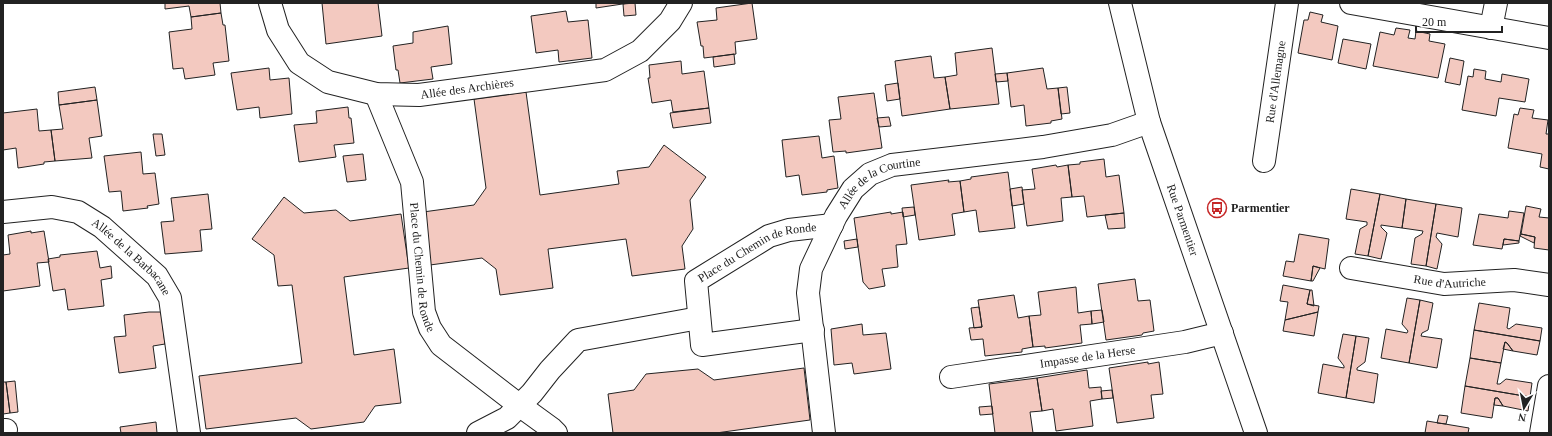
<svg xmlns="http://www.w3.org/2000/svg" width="1552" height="436" font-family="'Times New Roman',serif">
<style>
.building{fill:#f3c9c0;stroke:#222}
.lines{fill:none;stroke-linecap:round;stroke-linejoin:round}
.minor-casing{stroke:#222;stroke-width:24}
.minor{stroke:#fff;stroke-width:22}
.labels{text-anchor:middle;stroke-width:3;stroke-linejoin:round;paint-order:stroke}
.street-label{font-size:12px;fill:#222;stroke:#fff}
.poi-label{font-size:12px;font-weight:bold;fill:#222;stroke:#fff;text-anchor:start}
</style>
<rect width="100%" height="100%" fill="#fff"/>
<!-- building -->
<path class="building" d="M165,3H220L221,13L191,17L189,6L165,9Z
M322,3H378L382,36L326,44Z
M596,3H629L596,8Z
M635,3L636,15L624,16L623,4Z
M752,3L757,39L735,42L736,54L704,58L703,46H701L697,22L717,20L716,8Z
M566,11L568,22L588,20L592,58L559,62L558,50L536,53L531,16Z
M1310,12L1323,15L1321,22L1338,26L1332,60L1298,53L1304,20H1308Z
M221,13L223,25H225L229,61L213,63L215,75L185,79L183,68L173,69L169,32L192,29L191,17Z
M448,26L452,64L431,67L433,79L400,83L398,70H396L393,46L413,43V32Z
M1396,28L1410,30L1408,38L1415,39L1416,31L1430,34L1429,41L1445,44L1438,78L1373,66L1380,32L1394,35Z
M1343,39L1371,44L1366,69L1338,63Z
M992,48L999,104L950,109L945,77L957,75L955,53Z
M734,54L735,64L714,67L713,57Z
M931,56L934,78L945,77L950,109L902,116L895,61Z
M1450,58L1464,61L1460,85L1445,82Z
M681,61L682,74L704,71L709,108L673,112L671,100L652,103L648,78H650L649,65Z
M269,68L270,80L289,78L292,114L260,118L259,107L237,110L231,73Z
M1043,68L1047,89L1058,88L1062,119L1051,121V123L1026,126L1024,105L1011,107L1007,73Z
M1474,69L1486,71L1485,79L1501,82L1502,74L1529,79L1525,102L1499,98L1496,116L1462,110L1468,76L1473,77Z
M1007,73L1008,81L996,82L995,74Z
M898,83L900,99L887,101L885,85Z
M95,87L97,100L59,105L58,92Z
M1067,87L1070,113L1061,114L1058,88Z
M526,92L540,195L619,184L617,171L649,167L664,145L706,177L690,200L693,229L682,246L685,269L632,276L626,239L548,249L553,288L500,295L496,269L482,258L430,265L423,212L474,205L486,188L474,99Z
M874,93L882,148L846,153V151L833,152L829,120L841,119L838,97Z
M97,100L102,136L89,138L92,158L55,161L51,130L63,129L59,105Z
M348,107L349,118H351L354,143L334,145L336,157L299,162L294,125L317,123L316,111Z
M709,108L711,123L673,128L670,113Z
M1520,108L1534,110L1532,118L1548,120L1546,134H1549V169L1540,167L1542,154L1508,148L1514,114L1518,115Z
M37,109L39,131L51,130L55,161L44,162V164L18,168L16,148L3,150V113Z
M889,117L891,126L879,127L877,118Z
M153,134H162L165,155L156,156Z
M819,136L822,158L834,156L838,188L827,190V192L802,195L799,175L786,177L782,140Z
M141,152L143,174L155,173L159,204L147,206L148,208L123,211L121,191L109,192L104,156Z
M363,154L366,180L347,182L343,156Z
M1104,159L1106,177L1119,175L1124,213L1087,217L1084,196L1072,197L1068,165L1080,164V162Z
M1056,165L1057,167L1068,165L1072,197L1061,198L1063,221L1027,226L1022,190L1035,189L1032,169Z
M1008,172L1015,228L979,232L976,210L964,212L960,181L971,179V177Z
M949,180L948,182L960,181L964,212L952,214L955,235L919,240L911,185Z
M1022,187L1024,204L1012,206L1010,189Z
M1351,189L1380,194L1368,256L1355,254L1360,229L1367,225V222L1346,219Z
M208,194L212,229L200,230L202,251L165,254L161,222L174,221L171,198Z
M1380,194L1406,199L1402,228L1381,225V227L1387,233L1381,259L1368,256Z
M284,197L304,213L336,210L350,221L401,214L409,268L344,277L354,355L394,349L401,403L375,406L364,422L311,429L296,418L206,429L199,376L302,363L292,285L278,286L274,255L252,239Z
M1406,199L1436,204L1426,266L1411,264L1415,238L1422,234L1423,231L1402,228Z
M1436,204L1462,208L1458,237L1437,233L1436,237L1442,244L1437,269L1426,266Z
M1526,206L1541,209L1539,217L1549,218V250L1534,248L1535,237L1521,234Z
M914,207L915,215L903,217L902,208Z
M1509,211L1524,213L1519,241L1504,239L1502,249L1473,245L1479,214L1508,218Z
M891,212V214L903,212L907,244L896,245L898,267L882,269L885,286L869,289L863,282L854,218Z
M1124,213L1125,228L1108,229L1105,215Z
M31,231V233L44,231L49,262L37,263L40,286L3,291V255L10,254L8,235Z
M1299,234L1329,239L1325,269L1313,266L1311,281L1283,276L1286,261L1294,262Z
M1521,234L1535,237L1534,243L1520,236Z
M857,239L858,247L845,249L844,241Z
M1504,239L1519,241V243L1503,245Z
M97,251L100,268L111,266L112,278L101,280L104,306L68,310L65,289L53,291L48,259L60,257V255Z
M1313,266L1320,268L1313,281H1311Z
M1135,279L1138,301L1150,300L1154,331L1143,333L1142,335L1106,340L1098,284Z
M1283,285L1310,290L1307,304L1319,306L1318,312L1285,320L1288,302L1280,301Z
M1076,287L1078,313L1091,311L1092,324L1080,325L1082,343L1045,348V346L1033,347L1029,316L1041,315L1038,292Z
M1310,290H1312L1314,306L1307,304Z
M1014,295L1018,318L1029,316L1033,347L1022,349V352L985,356L983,339L971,340L969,328L982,327L978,300Z
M1407,298L1420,300L1409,363L1381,358L1386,329L1407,333L1408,331L1402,324Z
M1420,300L1433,303L1428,330L1422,333L1421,336L1442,339L1437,368L1409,363Z
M1479,303L1510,308L1507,328L1509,329L1516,324L1542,328L1540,341L1474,330Z
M979,307L982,327L974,328L971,308Z
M1102,310L1104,322L1092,324L1091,311Z
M149,312H161L165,344L153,346L156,368L119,373L114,337L126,336L124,315Z
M1318,312L1314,336L1283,331L1285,320Z
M862,324L863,335L886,333L891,369L854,374L852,363L834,365L831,329Z
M1474,330L1540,341L1537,355L1513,351L1507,343L1505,342L1501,363L1470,358Z
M1343,334L1356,336L1346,398L1318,393L1323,364L1344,368V366L1338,358Z
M1356,336L1369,338L1365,362L1357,368V370L1378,374L1374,403L1346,398Z
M1505,342L1507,343L1513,351L1503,349Z
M1470,358L1501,363L1497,384H1500L1506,379L1532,383L1530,397L1465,386Z
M1148,362V364L1159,362L1163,394L1151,395L1154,418L1117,423L1109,368Z
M804,368L810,420L716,433H613L608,394L634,390L646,374L698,369L714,380Z
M1087,370L1089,388L1101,387L1102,399L1090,401L1093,426L1056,431L1053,409L1042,411L1037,378Z
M1037,378L1042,411L1030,412L1033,433H995L989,384Z
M15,381L18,412L10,413L6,382Z
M3,382H6L10,413L3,414Z
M1465,386L1530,397L1528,411L1503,406L1498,398H1495L1492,418L1461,413Z
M1112,390L1113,398L1102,399L1101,391Z
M1495,398H1498L1503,406L1494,405Z
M992,406L993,414L980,415L979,407Z
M1439,415L1448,416L1446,424L1437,423Z
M1427,421L1469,428L1468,433H1425Z
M156,422L157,433H121L120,427Z"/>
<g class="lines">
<defs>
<g id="minor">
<path id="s1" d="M270,3L278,30L299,63L328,82L376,94L419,95L605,70L640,51L670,21L681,3"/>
<path id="s2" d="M1120,3L1149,122L1256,433"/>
<path d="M1351,3L1549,38"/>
<path d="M1491,28L1496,3"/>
<path id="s3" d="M376,94L412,182L424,312L430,328L441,345L519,405L552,429L556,433"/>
<path id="s4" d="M1264,161L1287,3"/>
<path id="s5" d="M3,212L52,207L78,212L102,227L157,276L170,298L189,433"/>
<path id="s6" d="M1351,268L1444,284L1514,280L1549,285"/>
<path id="s7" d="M813,330L702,345L696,281L769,236L789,230L832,225"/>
<path id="s8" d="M951,377L1185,342L1222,333"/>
<path d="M3,430H6"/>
<path d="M478,433L507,418L532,393L550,370L578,340L699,318"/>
<path id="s9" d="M824,433L808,293L811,269L836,216L853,189L870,174L892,165L1043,147L1112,135L1149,122"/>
<path d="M1541,433L1549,386"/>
</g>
</defs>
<!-- minor casing -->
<use href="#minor" class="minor-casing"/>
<!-- minor -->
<use href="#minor" class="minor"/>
</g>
<!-- icons -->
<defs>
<symbol id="bus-ring" viewBox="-11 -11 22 22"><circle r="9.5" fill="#fff" stroke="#c62828" stroke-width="1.5"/><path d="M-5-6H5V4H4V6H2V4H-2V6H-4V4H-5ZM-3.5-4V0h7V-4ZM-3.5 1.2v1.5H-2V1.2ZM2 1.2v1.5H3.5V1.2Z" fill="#c62828"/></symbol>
</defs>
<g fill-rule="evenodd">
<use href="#bus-ring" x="1206" y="197" width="22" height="22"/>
</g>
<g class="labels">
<!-- street labels -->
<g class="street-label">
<text dy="4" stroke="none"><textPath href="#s4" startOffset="80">Rue d'Allemagne</textPath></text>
<text dy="4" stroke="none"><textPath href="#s1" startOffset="243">Allée des Archières</textPath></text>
<text dy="4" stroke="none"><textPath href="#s9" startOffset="282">Allée de la Courtine</textPath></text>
<text dy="4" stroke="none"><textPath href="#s2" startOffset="226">Rue Parmentier</textPath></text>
<text dy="4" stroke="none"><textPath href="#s7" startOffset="245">Place du Chemin de Ronde</textPath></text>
<text dy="4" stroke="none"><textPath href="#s5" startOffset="146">Allée de la Barbacane</textPath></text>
<text dy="4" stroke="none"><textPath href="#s3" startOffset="181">Place du Chemin de Ronde</textPath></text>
<text dy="4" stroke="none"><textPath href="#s6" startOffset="100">Rue d'Autriche</textPath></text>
<text dy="4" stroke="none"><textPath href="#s8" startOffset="138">Impasse de la Herse</textPath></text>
</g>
<!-- poi labels -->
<g class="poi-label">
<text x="1231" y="212">Parmentier</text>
</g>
</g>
<!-- border -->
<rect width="1552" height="436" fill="none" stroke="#222222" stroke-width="8"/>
<!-- north arrow -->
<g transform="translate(1524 408) rotate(190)" stroke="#ffffff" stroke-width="3" paint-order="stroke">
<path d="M0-3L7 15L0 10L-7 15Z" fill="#222222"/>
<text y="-6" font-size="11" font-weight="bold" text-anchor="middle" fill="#222222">N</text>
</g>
<!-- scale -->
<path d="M1416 26v6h86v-6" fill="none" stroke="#222222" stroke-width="2"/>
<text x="1422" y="26" font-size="12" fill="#222222" stroke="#ffffff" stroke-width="3" paint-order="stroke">20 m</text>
</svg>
